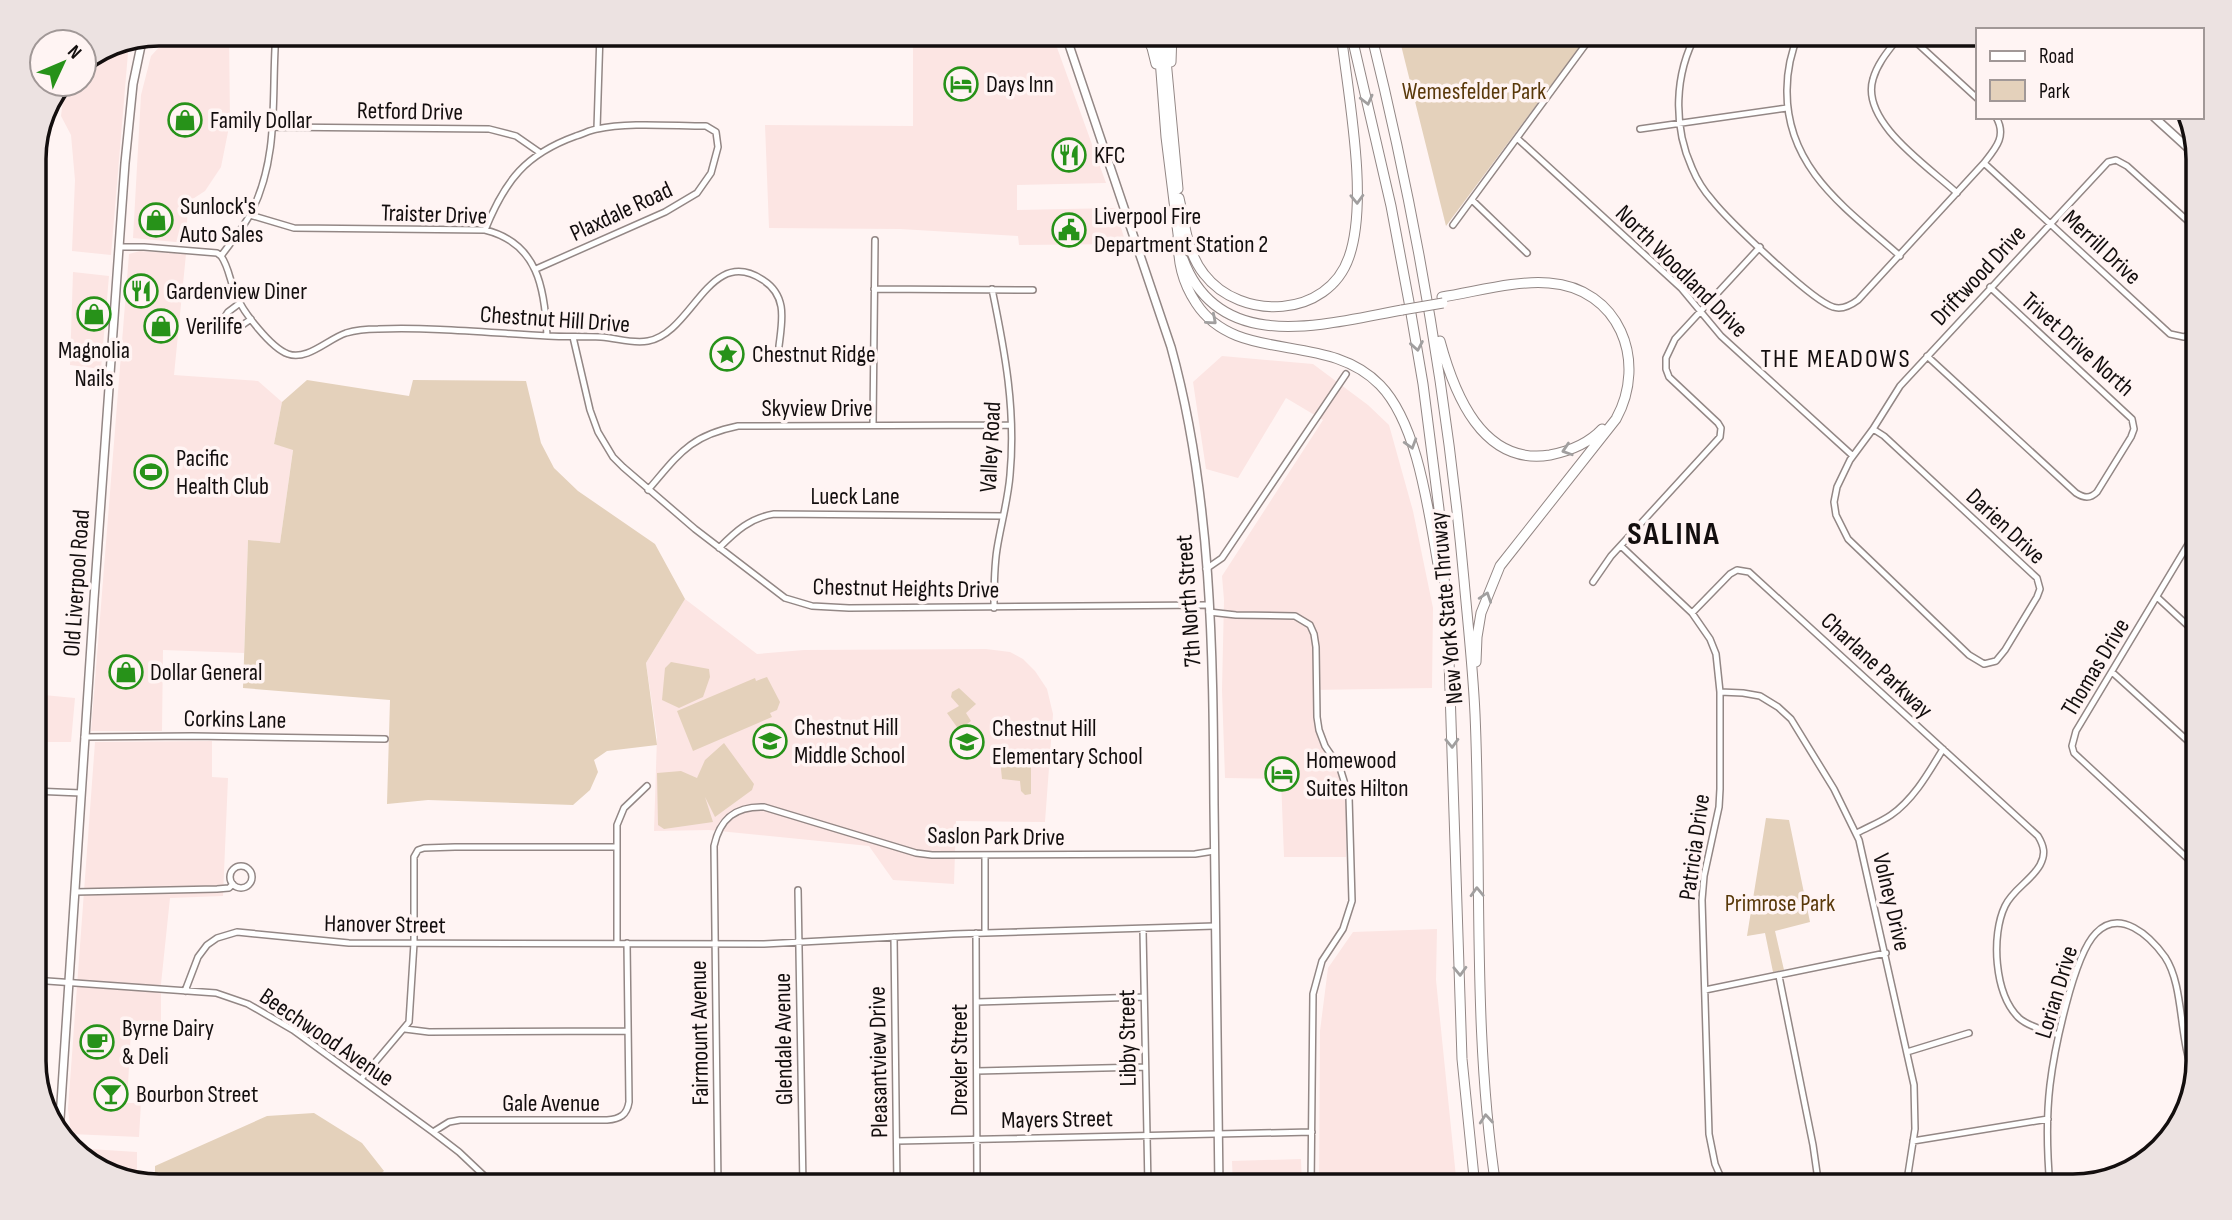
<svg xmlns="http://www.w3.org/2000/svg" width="2232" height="1220" font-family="'Sofia Sans Condensed',sans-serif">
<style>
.built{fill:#fce5e3}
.green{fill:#e4d1bb}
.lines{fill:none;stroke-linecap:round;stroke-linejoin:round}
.street-casing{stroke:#938785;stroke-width:8}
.secondary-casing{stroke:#938785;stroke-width:10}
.highway-casing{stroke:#938785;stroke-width:11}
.street{stroke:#fff;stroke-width:5}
.secondary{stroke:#fff;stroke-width:7}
.highway{stroke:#fff;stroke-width:9}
.rail{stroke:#393332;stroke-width:2;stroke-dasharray:3.5 7;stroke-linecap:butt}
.highway-bridge-casing{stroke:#938785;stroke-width:11;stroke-linecap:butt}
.highway-bridge{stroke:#fff;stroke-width:9}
.oneway{stroke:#a19f9f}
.labels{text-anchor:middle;stroke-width:7;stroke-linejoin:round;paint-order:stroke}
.poi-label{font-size:24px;fill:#130e0e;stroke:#fff4f3;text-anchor:start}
.park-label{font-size:24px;fill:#59390a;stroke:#fff4f3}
.street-label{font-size:24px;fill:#130e0e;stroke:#fff4f3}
.neighbourhood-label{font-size:26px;letter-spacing:2px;fill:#130e0e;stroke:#fff4f3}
.district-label{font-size:32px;font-weight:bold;letter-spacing:2px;fill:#130e0e;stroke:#fff4f3}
.rim{fill:none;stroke:#130e0e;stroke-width:3.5}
</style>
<rect width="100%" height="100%" fill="#fff4f3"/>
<!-- built -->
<path class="built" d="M172,33H229L230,122L221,167L205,191L188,202L186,243L133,238L141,95L151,56Z
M913,34L1009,37V41L1055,42L1106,183L1017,185V210L1115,208L1126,244L1019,245L1018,236L900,229L769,228L765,125L913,126Z
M124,40L129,41L111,255L72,251L75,180L71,135L61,116L65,84H84V69H88L89,57L111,43Z
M140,251L186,254L174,375L258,381L282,402L274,444L293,449L280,543L248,540L244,653L163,650L162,731H91L129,254Z
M73,272L109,276L101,369L70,365Z
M1222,356L1313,364L1368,405L1389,425L1413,511L1433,608L1432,688L1313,690L1314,720L1319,742L1341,777L1346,795V857H1284L1281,779L1225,778L1222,690L1224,600L1222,576L1323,420L1286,398L1238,478L1206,469L1193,382Z
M685,599L757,654L804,650L986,649L1010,652L1023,659L1035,671L1047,689L1053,714L1045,822L956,821L954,884L893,880L869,846L709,830L654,831L657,737L646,663Z
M33,694L75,698L71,742H33Z
M212,741V777L228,778L223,896L170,898L161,984V1030H131L127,1103H141L139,1137L71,1134L68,1109L95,742Z
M1437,929L1436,980L1457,1187H1319L1320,1031L1328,968L1353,932Z
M74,1148L137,1152V1181L96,1170Z
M1301,1159L1302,1187H1233L1232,1161Z"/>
<!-- green -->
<path class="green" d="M1398,33H1590L1446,226Z
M40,136L33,236V151Z
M307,380L409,396L413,380L526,381L541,443L554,468L578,491L655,544L685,599L646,663L657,745L607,751L594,760L598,772L590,790L573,805L428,800L387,804L390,700L243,688L248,540L280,543L293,450L274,444L282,402Z
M671,662L709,669L710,677L703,697L679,708L662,700L665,668Z
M767,677L780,702L777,710L770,713L772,717L693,751L677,711L755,678L756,681Z
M959,688L976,704L966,713L971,721L959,730L947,713L959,706L951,697L952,692Z
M724,743L754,784L752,790L715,817L705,797L713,822L664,829L658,825L657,773L681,771L697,778L705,760Z
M1025,752H1031V794L1025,795L1021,791L1020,781L1002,779L1000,759L1009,756L1016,758Z
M1766,818L1789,820L1810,922L1775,931L1784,970L1773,972L1765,933L1747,936Z
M314,1113L362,1143L384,1171L363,1187L155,1186V1166L267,1116Z"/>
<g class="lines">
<defs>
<path id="street" d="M1697,33C1674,74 1673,126 1692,168C1697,180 1704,191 1712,200C1728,220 1812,301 1833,307C1842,310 1850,306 1858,300L1984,163C1996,148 2007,136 1996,117
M1799,33C1791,52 1787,70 1787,90C1786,169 1847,209 1900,256
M1902,33C1891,48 1878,61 1873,79C1860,122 1929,167 1957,193
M1906,33L1978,99
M273,127L489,129L516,136L539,152
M597,129L600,33
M1640,129L1787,108
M1518,139L1681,288L1721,336L1853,456
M2188,149L2195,141
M1984,163L2170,334L2184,337L2190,334L2199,323
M1472,200L1527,253
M250,215L294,228L485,230C538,243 545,289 547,336
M1453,225L1594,33
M485,230C505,180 526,154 576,136C583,134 590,130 597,129C628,122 673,126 706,126L716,132L718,147L711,173L697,193L665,212L536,269
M119,247H144L217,253L221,256C229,267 230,282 236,295C243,312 271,348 288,354C307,361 328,339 346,333C356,330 367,329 378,329C435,327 491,333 548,336C566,337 583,336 601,337C617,338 632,344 648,341C693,333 709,244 763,280C788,296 782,321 779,346
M221,256C232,241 244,227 252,211C280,154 271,94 276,33
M874,289L1033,290
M992,289C1005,352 1016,410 1010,475C1008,500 1001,524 997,549C994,568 994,588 994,608
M240,303L228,312L222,321L224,327L230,331H234L251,319
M573,337L590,410L598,432L613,457L623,467L695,529L785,598L812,606L849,608L1209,605
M1927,356L2076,493C2084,498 2090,499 2097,492L2131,437L2134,429L2132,419L1990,287
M873,425L875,240
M1873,429L1884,436L2037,578L2040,589L2037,597L2005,650L1996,661L1984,664L1969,655L1848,539L1836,515L1834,502L1837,487L1850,460L1873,429L1900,386L2108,162L2116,160L2127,166L2199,231
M648,490C679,454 689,436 738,426L1011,425
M2199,526L2076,731L2072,746L2074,753L2199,869
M1621,546L1692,613L1710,639L1716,654L1720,692V789L1719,807L1704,876L1702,900L1709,1134L1715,1164L1725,1187
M719,548C736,531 750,518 774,514L1003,516
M1206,569L1222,558L1346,374
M1593,582L1611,556L1720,437L1721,428L1718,423L1669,377L1666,369V358L1675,339L1760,247
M2157,597L2199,636
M1209,612L1236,615L1295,616L1310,625L1314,634L1316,647L1317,717L1319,730L1325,746L1340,768L1349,797L1352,901L1343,929L1322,961L1313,994L1311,1187
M1692,613L1730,574L1737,570L1749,572L2038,836C2044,846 2046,854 2040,865C2031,881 2013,889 2005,906C1991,935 1994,994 2019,1018C2029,1027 2045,1030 2058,1035
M2112,672L2199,751
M1720,692L1743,693L1760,696L1778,707L1791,719L1834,789L1859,840L1914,1085L1915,1129L1906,1187
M84,737L192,736L385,739
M33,791L81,793
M1857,833C1868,827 1881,822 1891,815C1914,799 1929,772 1943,749
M985,855V933
M2191,862L2199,854
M230 877a11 11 0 1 1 22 0a11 11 0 1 1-22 0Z
M798,890L803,1187
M75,892L217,889L229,888L233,884
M1143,930L1148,1187
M976,933L977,1187
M894,937L897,1187
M617,943V825L624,808L647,786
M1779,976L1813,1145L1817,1173L1815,1187
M33,980L216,993L248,1004L293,1030L433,1132L459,1152L496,1187
M1705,990L1886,953
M185,991L198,957L207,945L217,938L237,932L349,943L764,944L953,934L1215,926
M977,1002L1144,997
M405,1029L429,1032L628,1031
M1907,1052L1969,1033
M2189,1062L2199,1058
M977,1071L1145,1067
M361,1079L409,1022L414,943V857L418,850L424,848L455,847H616
M45,1108H61
M433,1132L449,1122L460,1120H607C620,1119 627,1115 629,1102L627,943
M897,1141L1312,1132
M1913,1141L2048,1119
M477,1187L488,1179
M718,1187L714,846C720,818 736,806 764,807L916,853L932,855L1195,854L1214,851
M2050,1187C2047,1153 2046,1119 2050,1085C2054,1052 2073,956 2096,933C2120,908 2150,936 2165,957C2185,987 2178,1041 2195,1076"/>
<path id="secondary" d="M1065,33L1171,347C1212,495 1213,652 1214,805C1215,932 1217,1059 1219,1187
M2154,117L2199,158
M59,1134L94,599L125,163L133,84L143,36"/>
<path id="highway" d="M1145,33L1152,48L1156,64
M1158,33L1166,137L1179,242
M1351,33L1391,206L1409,302L1423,384L1439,509L1448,629L1462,1059L1475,1187
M1371,33C1416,215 1447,393 1464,580C1468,625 1473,669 1475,714C1482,872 1472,1030 1496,1187
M1165,49L1178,189
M1171,62L1172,33
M1179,198C1185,224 1187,253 1204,274C1241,322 1328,318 1349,257C1369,200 1348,95 1341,33
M1178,237C1178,262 1182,282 1196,303C1237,366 1327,330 1380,385C1419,425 1429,516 1439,570
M1183,259C1219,356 1325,324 1402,310
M1442,297C1475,292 1516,280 1549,283C1619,288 1648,361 1616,419L1500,566L1481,613L1477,637L1476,662
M1440,341C1454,393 1482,466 1550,455C1570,451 1588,444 1602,429"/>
</defs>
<!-- street casing -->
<use href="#street" class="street-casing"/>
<!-- secondary casing -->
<use href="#secondary" class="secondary-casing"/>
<!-- highway casing -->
<use href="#highway" class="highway-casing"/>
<!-- street -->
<use href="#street" class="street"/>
<!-- secondary -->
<use href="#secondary" class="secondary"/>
<!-- highway -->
<use href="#highway" class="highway"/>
<!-- rail -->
<path class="rail" d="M33,292L41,252L48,119"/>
<defs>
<path id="highway-bridge" d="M1402,310L1443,303"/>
</defs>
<!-- highway-bridge casing -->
<use href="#highway-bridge" class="highway-bridge-casing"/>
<!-- highway-bridge -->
<use href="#highway-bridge" class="highway-bridge"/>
</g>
<!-- one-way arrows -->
<defs><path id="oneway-chevron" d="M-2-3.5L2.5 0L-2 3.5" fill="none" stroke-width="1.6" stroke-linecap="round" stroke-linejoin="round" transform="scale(1.75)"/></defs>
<g class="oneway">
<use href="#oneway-chevron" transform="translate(1367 100) rotate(76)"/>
<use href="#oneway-chevron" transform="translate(1357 199) rotate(88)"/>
<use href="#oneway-chevron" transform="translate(1212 320) rotate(41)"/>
<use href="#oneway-chevron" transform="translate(1417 346) rotate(80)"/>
<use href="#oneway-chevron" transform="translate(1411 444) rotate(73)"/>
<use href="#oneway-chevron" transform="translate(1567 450) rotate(162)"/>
<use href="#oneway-chevron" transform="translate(1486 597) rotate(-71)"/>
<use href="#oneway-chevron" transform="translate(1452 743) rotate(88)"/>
<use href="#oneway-chevron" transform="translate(1477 892) rotate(-92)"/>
<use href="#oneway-chevron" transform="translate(1460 971) rotate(88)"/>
<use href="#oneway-chevron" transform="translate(1486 1119) rotate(-95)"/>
</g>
<!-- icons -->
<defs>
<symbol id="hotel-ring" viewBox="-11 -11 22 22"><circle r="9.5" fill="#fff4f3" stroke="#279219" stroke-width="1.5"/><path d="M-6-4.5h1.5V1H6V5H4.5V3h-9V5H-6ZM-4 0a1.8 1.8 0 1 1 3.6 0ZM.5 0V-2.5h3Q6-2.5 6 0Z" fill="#279219"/></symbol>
<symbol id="shop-ring" viewBox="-11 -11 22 22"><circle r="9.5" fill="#fff4f3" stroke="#279219" stroke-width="1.5"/><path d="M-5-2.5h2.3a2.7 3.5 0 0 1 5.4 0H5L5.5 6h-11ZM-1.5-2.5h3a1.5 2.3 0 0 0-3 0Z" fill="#279219"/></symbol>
<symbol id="restaurant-ring" viewBox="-11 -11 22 22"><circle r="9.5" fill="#fff4f3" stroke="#279219" stroke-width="1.5"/><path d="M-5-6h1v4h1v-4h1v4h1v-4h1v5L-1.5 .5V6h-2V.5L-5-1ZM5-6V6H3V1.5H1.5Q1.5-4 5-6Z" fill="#279219"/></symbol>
<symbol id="civic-ring" viewBox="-11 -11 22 22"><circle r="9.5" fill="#fff4f3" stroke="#279219" stroke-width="1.5"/><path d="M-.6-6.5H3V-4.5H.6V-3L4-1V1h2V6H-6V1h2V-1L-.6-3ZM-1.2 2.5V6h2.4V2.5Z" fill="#279219"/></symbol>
<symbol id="sight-ring" viewBox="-11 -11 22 22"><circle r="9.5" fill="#fff4f3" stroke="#279219" stroke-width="1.5"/><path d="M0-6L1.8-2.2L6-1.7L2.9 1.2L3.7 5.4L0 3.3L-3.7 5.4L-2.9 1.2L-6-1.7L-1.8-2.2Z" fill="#279219"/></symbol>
<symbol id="stadium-ring" viewBox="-11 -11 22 22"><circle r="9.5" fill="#fff4f3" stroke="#279219" stroke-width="1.5"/><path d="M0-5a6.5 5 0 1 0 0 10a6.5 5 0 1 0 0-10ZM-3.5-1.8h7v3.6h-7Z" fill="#279219"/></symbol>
<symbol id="school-ring" viewBox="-11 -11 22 22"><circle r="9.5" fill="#fff4f3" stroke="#279219" stroke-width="1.5"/><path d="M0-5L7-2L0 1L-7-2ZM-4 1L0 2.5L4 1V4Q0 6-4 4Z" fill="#279219"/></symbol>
<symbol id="cafe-ring" viewBox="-11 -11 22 22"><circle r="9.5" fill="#fff4f3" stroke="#279219" stroke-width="1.5"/><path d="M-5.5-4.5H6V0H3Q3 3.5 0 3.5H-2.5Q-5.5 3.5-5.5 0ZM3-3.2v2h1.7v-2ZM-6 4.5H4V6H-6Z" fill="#279219"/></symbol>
<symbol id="bar-ring" viewBox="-11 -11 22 22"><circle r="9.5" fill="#fff4f3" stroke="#279219" stroke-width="1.5"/><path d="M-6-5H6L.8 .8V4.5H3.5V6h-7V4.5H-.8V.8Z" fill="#279219"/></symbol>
</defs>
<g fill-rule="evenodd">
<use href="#hotel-ring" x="942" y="65" width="38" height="38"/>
<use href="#shop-ring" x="166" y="101" width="38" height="38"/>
<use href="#restaurant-ring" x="1050" y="136" width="38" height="38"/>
<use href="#shop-ring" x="137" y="201" width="38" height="38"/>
<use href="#civic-ring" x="1050" y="211" width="38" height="38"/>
<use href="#restaurant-ring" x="122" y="272" width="38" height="38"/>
<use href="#shop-ring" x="75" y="295" width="38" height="38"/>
<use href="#shop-ring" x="142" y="307" width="38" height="38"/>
<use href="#sight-ring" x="708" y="335" width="38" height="38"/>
<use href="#stadium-ring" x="132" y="453" width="38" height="38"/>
<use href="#shop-ring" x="107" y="653" width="38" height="38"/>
<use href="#school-ring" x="751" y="722" width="38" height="38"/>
<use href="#school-ring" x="948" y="723" width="38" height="38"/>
<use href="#hotel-ring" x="1263" y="755" width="38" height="38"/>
<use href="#cafe-ring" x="78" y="1023" width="38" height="38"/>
<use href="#bar-ring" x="92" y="1075" width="38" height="38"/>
</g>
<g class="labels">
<!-- poi labels -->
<g class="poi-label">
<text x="986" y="92">Days Inn</text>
<text x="210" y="128">Family Dollar</text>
<text x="1094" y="163">KFC</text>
<text x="180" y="214">Sunlock's<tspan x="180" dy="28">Auto Sales</tspan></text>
<text x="1094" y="224">Liverpool Fire<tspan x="1094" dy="28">Department Station 2</tspan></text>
<text x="166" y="299">Gardenview Diner</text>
<text x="186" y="334">Verilife</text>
<text x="94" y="358" text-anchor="middle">Magnolia<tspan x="94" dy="28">Nails</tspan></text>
<text x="752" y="362">Chestnut Ridge</text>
<text x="176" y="466">Pacific<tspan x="176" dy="28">Health Club</tspan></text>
<text x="150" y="680">Dollar General</text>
<text x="794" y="735">Chestnut Hill<tspan x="794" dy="28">Middle School</tspan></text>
<text x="992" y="736">Chestnut Hill<tspan x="992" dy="28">Elementary School</tspan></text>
<text x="1306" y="768">Homewood<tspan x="1306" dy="28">Suites Hilton</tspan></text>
<text x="122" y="1036">Byrne Dairy<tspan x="122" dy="28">&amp; Deli</tspan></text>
<text x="136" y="1102">Bourbon Street</text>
</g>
<!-- park labels -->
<g class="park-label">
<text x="1474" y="99">Wemesfelder Park</text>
<text x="1780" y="911">Primrose Park</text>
</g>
<!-- street labels -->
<g class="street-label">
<text transform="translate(410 111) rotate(1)" y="8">Retford Drive</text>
<text transform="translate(621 211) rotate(-25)" y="8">Plaxdale Road</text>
<text transform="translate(434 214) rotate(2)" y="8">Traister Drive</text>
<text transform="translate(2102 247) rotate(43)" y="8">Merrill Drive</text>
<text transform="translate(1682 271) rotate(45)" y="8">North Woodland Drive</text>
<text transform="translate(1978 275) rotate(-47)" y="8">Driftwood Drive</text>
<text transform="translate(555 319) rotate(4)" y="8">Chestnut Hill Drive</text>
<text transform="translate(2078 344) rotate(42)" y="8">Trivet Drive North</text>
<text x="817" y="416">Skyview Drive</text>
<text transform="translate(990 447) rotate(-87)" y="8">Valley Road</text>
<text x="855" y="504">Lueck Lane</text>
<text transform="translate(2006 526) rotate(43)" y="8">Darien Drive</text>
<text transform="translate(76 583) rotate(-86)" y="8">Old Liverpool Road</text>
<text transform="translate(906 588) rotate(1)" y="8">Chestnut Heights Drive</text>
<text transform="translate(1188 601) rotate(-94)" y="8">7th North Street</text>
<text transform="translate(1446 608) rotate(-95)" y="8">New York State Thruway</text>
<text transform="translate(1877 665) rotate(43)" y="8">Charlane Parkway</text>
<text transform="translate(2095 667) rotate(-59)" y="8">Thomas Drive</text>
<text transform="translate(235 719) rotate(1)" y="8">Corkins Lane</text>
<text transform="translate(996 836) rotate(1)" y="8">Saslon Park Drive</text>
<text transform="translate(1694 847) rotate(-82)" y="8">Patricia Drive</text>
<text transform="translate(1892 902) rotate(77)" y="8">Volney Drive</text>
<text transform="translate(385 924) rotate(1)" y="8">Hanover Street</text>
<text transform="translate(2056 992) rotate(-73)" y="8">Lorian Drive</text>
<text transform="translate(699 1033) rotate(-91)" y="8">Fairmount Avenue</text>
<text transform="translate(327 1037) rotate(34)" y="8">Beechwood Avenue</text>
<text transform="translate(1127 1038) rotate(-91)" y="8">Libby Street</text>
<text transform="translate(783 1039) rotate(-91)" y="8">Glendale Avenue</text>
<text transform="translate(959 1060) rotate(-90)" y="8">Drexler Street</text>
<text transform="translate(878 1062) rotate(-91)" y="8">Pleasantview Drive</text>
<text x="551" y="1111">Gale Avenue</text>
<text transform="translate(1057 1119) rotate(-1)" y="8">Mayers Street</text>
</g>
<!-- neighbourhood labels -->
<g class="neighbourhood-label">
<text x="1836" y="367">THE MEADOWS</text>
</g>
<!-- district labels -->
<g class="district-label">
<text x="1674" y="544">SALINA</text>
</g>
</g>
<!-- crop -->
<path d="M0 0H2232V1220H0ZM159 46H2073A113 113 0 0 1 2186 159V1061A113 113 0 0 1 2073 1174H159A113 113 0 0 1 46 1061V159A113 113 0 0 1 159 46Z" fill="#ece2e1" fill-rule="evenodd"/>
<path class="rim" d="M159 46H2073A113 113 0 0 1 2186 159V1061A113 113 0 0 1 2073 1174H159A113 113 0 0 1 46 1061V159A113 113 0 0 1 159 46Z"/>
<!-- legend -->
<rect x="1976" y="28" width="228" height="91" fill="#fff4f3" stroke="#a19897" stroke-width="2"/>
<rect x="1990" y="51" width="35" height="10" fill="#ffffff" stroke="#a19897" stroke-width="2"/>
<text x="2039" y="63" font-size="21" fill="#130e0e">Road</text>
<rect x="1990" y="80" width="35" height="21" fill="#e4d1bb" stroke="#a19897" stroke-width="2"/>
<text x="2039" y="98" font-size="21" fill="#130e0e">Park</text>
<!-- north arrow -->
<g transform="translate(63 63) rotate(46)"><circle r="33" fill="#fff4f3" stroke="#a19897" stroke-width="2"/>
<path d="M0-5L12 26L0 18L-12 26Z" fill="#279219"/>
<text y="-10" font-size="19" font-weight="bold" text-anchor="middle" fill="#130e0e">N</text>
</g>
</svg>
